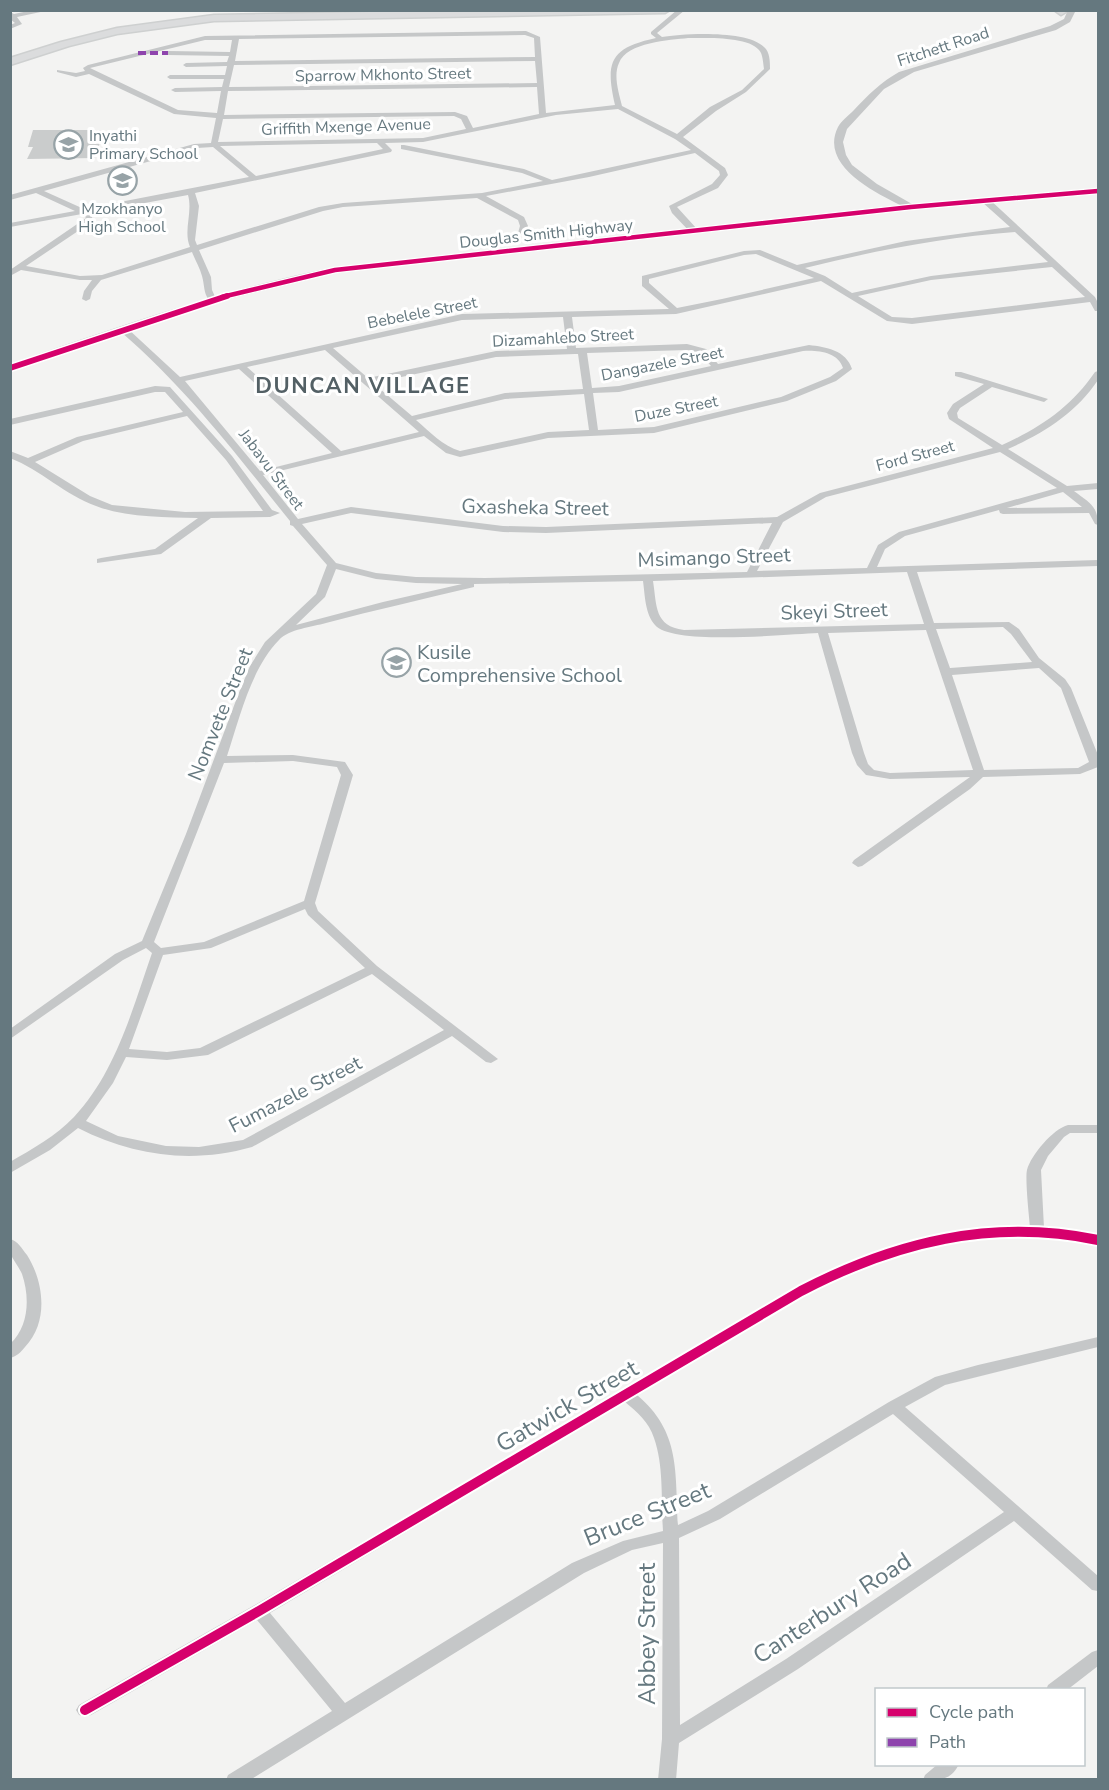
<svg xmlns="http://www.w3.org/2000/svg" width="1109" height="1790" font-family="'Nunito Sans',sans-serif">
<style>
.building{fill:#cacccc}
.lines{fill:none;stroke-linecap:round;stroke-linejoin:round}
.secondary-casing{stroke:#ced0d0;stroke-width:3}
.minor{fill:#c5c7c8;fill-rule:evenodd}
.tertiary{fill:#c5c7c8;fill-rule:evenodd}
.secondary{fill:#dbdcdd;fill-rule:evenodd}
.quiet{stroke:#8e44ad;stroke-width:4;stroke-dasharray:8 4;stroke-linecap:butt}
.cycleway-far2-casing{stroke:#fff;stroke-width:7}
.cycleway-far1-casing{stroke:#fff;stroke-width:9}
.cycleway-casing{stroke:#fff;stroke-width:14}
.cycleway-far2{stroke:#d6006c;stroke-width:4.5}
.cycleway-far1{stroke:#d6006c;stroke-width:6}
.cycleway{stroke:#d6006c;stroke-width:10}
.labels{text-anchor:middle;stroke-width:6;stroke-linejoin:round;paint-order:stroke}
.far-street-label{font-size:16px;fill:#65787f;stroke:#fff}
.far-poi-label{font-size:16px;fill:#65787f;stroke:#fff;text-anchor:start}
.street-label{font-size:20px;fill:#65787f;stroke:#fff}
.poi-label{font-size:20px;fill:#65787f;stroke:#fff;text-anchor:start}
.far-district-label{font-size:22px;font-weight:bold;letter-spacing:1.5px;fill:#536065;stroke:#fff}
.near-street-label{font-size:24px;fill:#65787f;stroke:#fff}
</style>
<rect width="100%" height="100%" fill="#f3f3f2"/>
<!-- building -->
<path class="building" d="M33,130H104L95,158L27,159L33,147H28Z"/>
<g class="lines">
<defs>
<path id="secondary" d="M471,10H670L665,13L214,21L117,34L69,46L10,65V58L61,42L117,28L214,15Z
M1054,10H1065L1066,12L1061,15Z"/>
</defs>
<!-- secondary casing -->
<use href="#secondary" class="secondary-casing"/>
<!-- minor -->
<path class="minor" d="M33,10H50L17,17L22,24L10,29V25L15,23L10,19V12L14,14Z
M677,10H685L657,33L662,37C684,33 748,30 764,47C770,52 770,62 770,69L746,92L716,111L683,137L725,168L728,175L718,188L677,207L697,229V233H691L672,213L669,206L712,184L720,175L719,171L695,153L589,177L486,196L524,217L528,226L526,233L522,235L518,233L520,226L518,220L477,198L343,207L323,211L199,250L211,277L212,290L217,301L213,303C203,297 205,286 202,276C200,268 195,260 192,252L101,280L92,291L90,299L86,301L82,299L84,291L92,280H80L21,270L10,276V270L86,218L82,214L10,227V223L75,211L36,193L10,200V195L194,144L211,143L216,118L174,114L89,74L76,77L57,72V70L76,73L85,71L83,68L88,65L205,36L526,31L540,37L546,113L615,105C605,62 610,48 656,38L651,34V32ZM525,35L534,38L535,57L235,61L239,39ZM688,38C705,38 748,36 759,50C763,54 763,63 764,69L742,90L710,107L677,134L622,106C619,93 613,76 619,63C627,42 670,40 688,38ZM205,40H232L230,52L168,51L165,53L168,55L229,56L227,62L186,63L183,65L186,67L227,66L225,75H170L167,77L170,79H224L222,87L175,88L171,90L175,92L221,91L217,113L178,110L90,68ZM535,61L537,83L229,87L234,65ZM537,87L539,114L473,128L467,116L455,112L224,115L228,91ZM618,109L675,139L691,150L552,180L524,169L404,145H401V149L522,173L543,181L482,193L343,203L319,207L197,245L195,240L199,206L195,193L391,152L392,150L385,143L423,142L556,115ZM454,116L461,119L466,129L423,138L218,142L223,119ZM377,143L383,149L256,176L220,146ZM213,147L249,177L84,209L44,191L197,148ZM188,195C193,212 183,231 190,247L102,275L80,276L26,266L93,221L91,213Z
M982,198H988L1095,297L1098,303V311H1095L1090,302L912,324L887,321L821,281L676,314L572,317L576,348L687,344L706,349L718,364L809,345C826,347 846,350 852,369L836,381L787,401L654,433L548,438L460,457L446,453L424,436L263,475L298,519L351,507L503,526L546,527L777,517L820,493L993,448L949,419L947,413L953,404L984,384L955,376V372H961L1048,399L1044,402L992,387L960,408L957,413L958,418L1002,445C1040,428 1071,407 1095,372L1098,371V380C1076,413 1044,433 1008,449L1067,486L1098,483V489L1074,491C1088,502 1098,505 1098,525L1095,524L1089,513L1003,514L1000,513L999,510L905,536L885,549L877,567L1098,560V566L917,572L934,623L1009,622L1019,629L1039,658L1065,679L1071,688L1098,755V767L1080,774L983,777L970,789L862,866L858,867L852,863L854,860L970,777L890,779L866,775L857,765L852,753L818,633C788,634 672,646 655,625C645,614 645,595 643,581L474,584V587C424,599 375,610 326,623C312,627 289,629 279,640C251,668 239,720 227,756L293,755L345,762L353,775L315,903L318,911L377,966L498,1059L491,1063L486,1062L452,1036L252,1147C192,1164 133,1156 78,1128L50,1150L10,1173V1162C32,1149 56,1136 74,1117C116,1072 132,1010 152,953L146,948L123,960L10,1039V1029L115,954L142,941L186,834L238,695L250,666L265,642L316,594L327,565L293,526L290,525V521C235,453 187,389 121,332V328H127L180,377L462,314L667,309H669L642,286V276L744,251L760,250L797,265L906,241L1010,227L982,202ZM1015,232L1048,262L931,276L852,293L825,276L805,268C874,251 943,237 1015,232ZM756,254L814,278L722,299L677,308L649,283V279L744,255ZM1052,267L1085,297L912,318L892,317L858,296L931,280ZM563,317L567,349L496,351L368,378L333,348L462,320ZM325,350L419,432L341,451L247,367ZM687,350L700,353L711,366L619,386L592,388L587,353ZM803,351C818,350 838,352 843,368L830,377L781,397L654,427L598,430L593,393L619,392ZM575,354H578L583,389L505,393L412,416L373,383L496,357ZM239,369L332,453L260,471L185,381ZM584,394L589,430L548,432L460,451C443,446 430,432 416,420L505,399ZM1000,452L1057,488L899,532L878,545L867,568L757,571L783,522L826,497ZM1063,492L1082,507L1007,508ZM351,513L503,532L546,533L772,523L747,572L485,578L416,577L376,573L336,563L302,524ZM336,569L376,579L416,583L462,584L383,602L296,625L325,597ZM907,572L924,624L684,630C654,626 657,606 653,581ZM1003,627L1011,634L1032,662L950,668L936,629ZM926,630L973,770L890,773L874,770L868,764L864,753L828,633ZM1039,668L1061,688L1089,762L1078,768L984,770L952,675ZM293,761L337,767L341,775L304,901L204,942L161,948L154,942L224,763ZM305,909L308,915L365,968L200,1048L167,1052L129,1049L163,955L211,948ZM372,974L444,1030L243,1140L199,1147L166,1146L118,1136L86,1121L113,1083L126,1057L167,1060L208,1055Z
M155,386L170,387L232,456L272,510L280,513L270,517L211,518L161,554L97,563V559L101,558L155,549L198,518C165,517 127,518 96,506C65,495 41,470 10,458V451L28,458L77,437L183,412L165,392H155L10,425V419ZM187,416L226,460L263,511L185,512L112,505L90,496L35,462L83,441Z
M1068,1125H1098V1133H1070L1064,1137L1048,1156L1041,1170L1044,1228L1075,1230L1098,1235V1245L1049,1237L991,1238L934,1246L890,1256L857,1269L806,1295L637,1395C681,1432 675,1472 678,1525L708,1511L889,1402L935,1377L978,1365L1098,1337V1347L945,1385L905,1407L1098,1576V1591L1092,1590L1014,1521L798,1669L679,1743L676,1780H658L662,1739L663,1543L632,1550L584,1573L250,1780H226L228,1775L332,1711L257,1620L91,1715L85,1717L79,1715L76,1710L79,1705L253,1606L816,1277C882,1243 955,1226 1030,1227C1029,1215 1025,1179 1027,1170C1031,1155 1053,1129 1068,1125ZM625,1402C637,1412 649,1422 654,1438C664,1466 661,1501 663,1531L623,1541L572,1563L345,1703L270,1613ZM893,1414L1004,1512L786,1659L680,1725L679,1538L720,1519Z
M10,1239C18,1241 22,1249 27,1255C44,1282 49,1322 25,1347C21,1352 17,1356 10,1358V1344C29,1326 30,1298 22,1274C19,1267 13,1260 10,1253C9,1250 10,1243 10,1239Z
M1098,1650V1666L1067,1690H1046L1048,1685L1092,1652Z
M938,1764H959C951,1781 939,1780 923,1780L925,1775Z"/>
<!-- tertiary -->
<path class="tertiary" d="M1068,10H1076L1070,22L1056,30L914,72L884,89L847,129L843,142L846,155L852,165L877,184L912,204L1098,188V194L911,210L335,273L216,302L10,371V364C118,327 224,289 335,267L900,205C874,192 819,165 838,127C842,120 848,116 854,110C868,95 881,82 899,72L1050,26L1064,19Z"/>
<!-- secondary -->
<use href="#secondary" class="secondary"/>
<!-- quiet -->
<path class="quiet" d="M138,53H168"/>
<defs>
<path id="cycleway-far2" d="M222,297L335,270L911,207L1098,191"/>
<path id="cycleway-far1" d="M10,368L227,296"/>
<path id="cycleway" d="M85,1710L259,1611L801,1291C895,1242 992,1218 1098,1240"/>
</defs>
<!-- cycleway-far2 casing -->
<use href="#cycleway-far2" class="cycleway-far2-casing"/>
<!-- cycleway-far1 casing -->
<use href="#cycleway-far1" class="cycleway-far1-casing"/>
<!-- cycleway casing -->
<use href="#cycleway" class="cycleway-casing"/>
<!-- cycleway-far2 -->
<use href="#cycleway-far2" class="cycleway-far2"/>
<!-- cycleway-far1 -->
<use href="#cycleway-far1" class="cycleway-far1"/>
<!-- cycleway -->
<use href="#cycleway" class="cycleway"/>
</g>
<!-- icons -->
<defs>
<symbol id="school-ring" viewBox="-11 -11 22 22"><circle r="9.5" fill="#fff" stroke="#97a3a7" stroke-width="1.5"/><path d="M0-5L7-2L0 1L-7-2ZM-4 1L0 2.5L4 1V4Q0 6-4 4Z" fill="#97a3a7"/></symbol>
</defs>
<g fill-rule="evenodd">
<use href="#school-ring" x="52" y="128" width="33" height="33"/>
<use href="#school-ring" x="106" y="164" width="33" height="33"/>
<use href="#school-ring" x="380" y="646" width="33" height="33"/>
</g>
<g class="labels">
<!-- far-street labels -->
<g class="far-street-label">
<text transform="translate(943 46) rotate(-18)" y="6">Fitchett Road</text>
<text transform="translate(383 74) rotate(-1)" y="6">Sparrow Mkhonto Street</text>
<text transform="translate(346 126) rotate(-2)" y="6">Griffith Mxenge Avenue</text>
<text transform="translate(546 233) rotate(-6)" y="6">Douglas Smith Highway</text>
<text transform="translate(422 312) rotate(-11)" y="6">Bebelele Street</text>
<text transform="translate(563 337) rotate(-3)" y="6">Dizamahlebo Street</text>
<text transform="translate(662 363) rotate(-11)" y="6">Dangazele Street</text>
<text transform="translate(676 408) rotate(-11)" y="6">Duze Street</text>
<text transform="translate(915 455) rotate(-15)" y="6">Ford Street</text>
<text transform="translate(272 469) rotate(53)" y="6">Jabavu Street</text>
</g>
<!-- far-poi labels -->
<g class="far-poi-label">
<text x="89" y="141">Inyathi<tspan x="89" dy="18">Primary School</tspan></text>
<text x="122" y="214" text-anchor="middle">Mzokhanyo<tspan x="122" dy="18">High School</tspan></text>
</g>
<!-- street labels -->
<g class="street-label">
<text transform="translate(535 507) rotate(1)" y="7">Gxasheka Street</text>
<text transform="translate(714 557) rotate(-2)" y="7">Msimango Street</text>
<text transform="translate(834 611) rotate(-2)" y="7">Skeyi Street</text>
<text transform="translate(220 714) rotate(-68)" y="7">Nomvete Street</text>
<text transform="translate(295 1094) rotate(-27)" y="7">Fumazele Street</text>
</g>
<!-- poi labels -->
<g class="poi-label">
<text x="417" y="659">Kusile<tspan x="417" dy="23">Comprehensive School</tspan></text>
</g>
<!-- far-district labels -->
<g class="far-district-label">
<text x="363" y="393">DUNCAN VILLAGE</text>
</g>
<!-- near-street labels -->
<g class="near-street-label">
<text transform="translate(567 1406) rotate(-30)" y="8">Gatwick Street</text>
<text transform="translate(647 1514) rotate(-22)" y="8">Bruce Street</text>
<text transform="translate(832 1608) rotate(-33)" y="8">Canterbury Road</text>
<text transform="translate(647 1634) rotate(-90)" y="8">Abbey Street</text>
</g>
</g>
<!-- border -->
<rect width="1109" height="1790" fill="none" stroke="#65787f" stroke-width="24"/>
<!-- legend -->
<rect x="875" y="1688" width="210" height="78" fill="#ffffff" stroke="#c1c9cc" stroke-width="1.5"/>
<rect x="887" y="1708" width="30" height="9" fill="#d6006c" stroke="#c1c9cc" stroke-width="1.5"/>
<text x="929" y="1718" font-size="18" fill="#65787f">Cycle path</text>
<rect x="887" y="1738" width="30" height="9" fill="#8e44ad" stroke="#c1c9cc" stroke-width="1.5"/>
<text x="929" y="1748" font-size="18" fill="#65787f">Path</text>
</svg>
